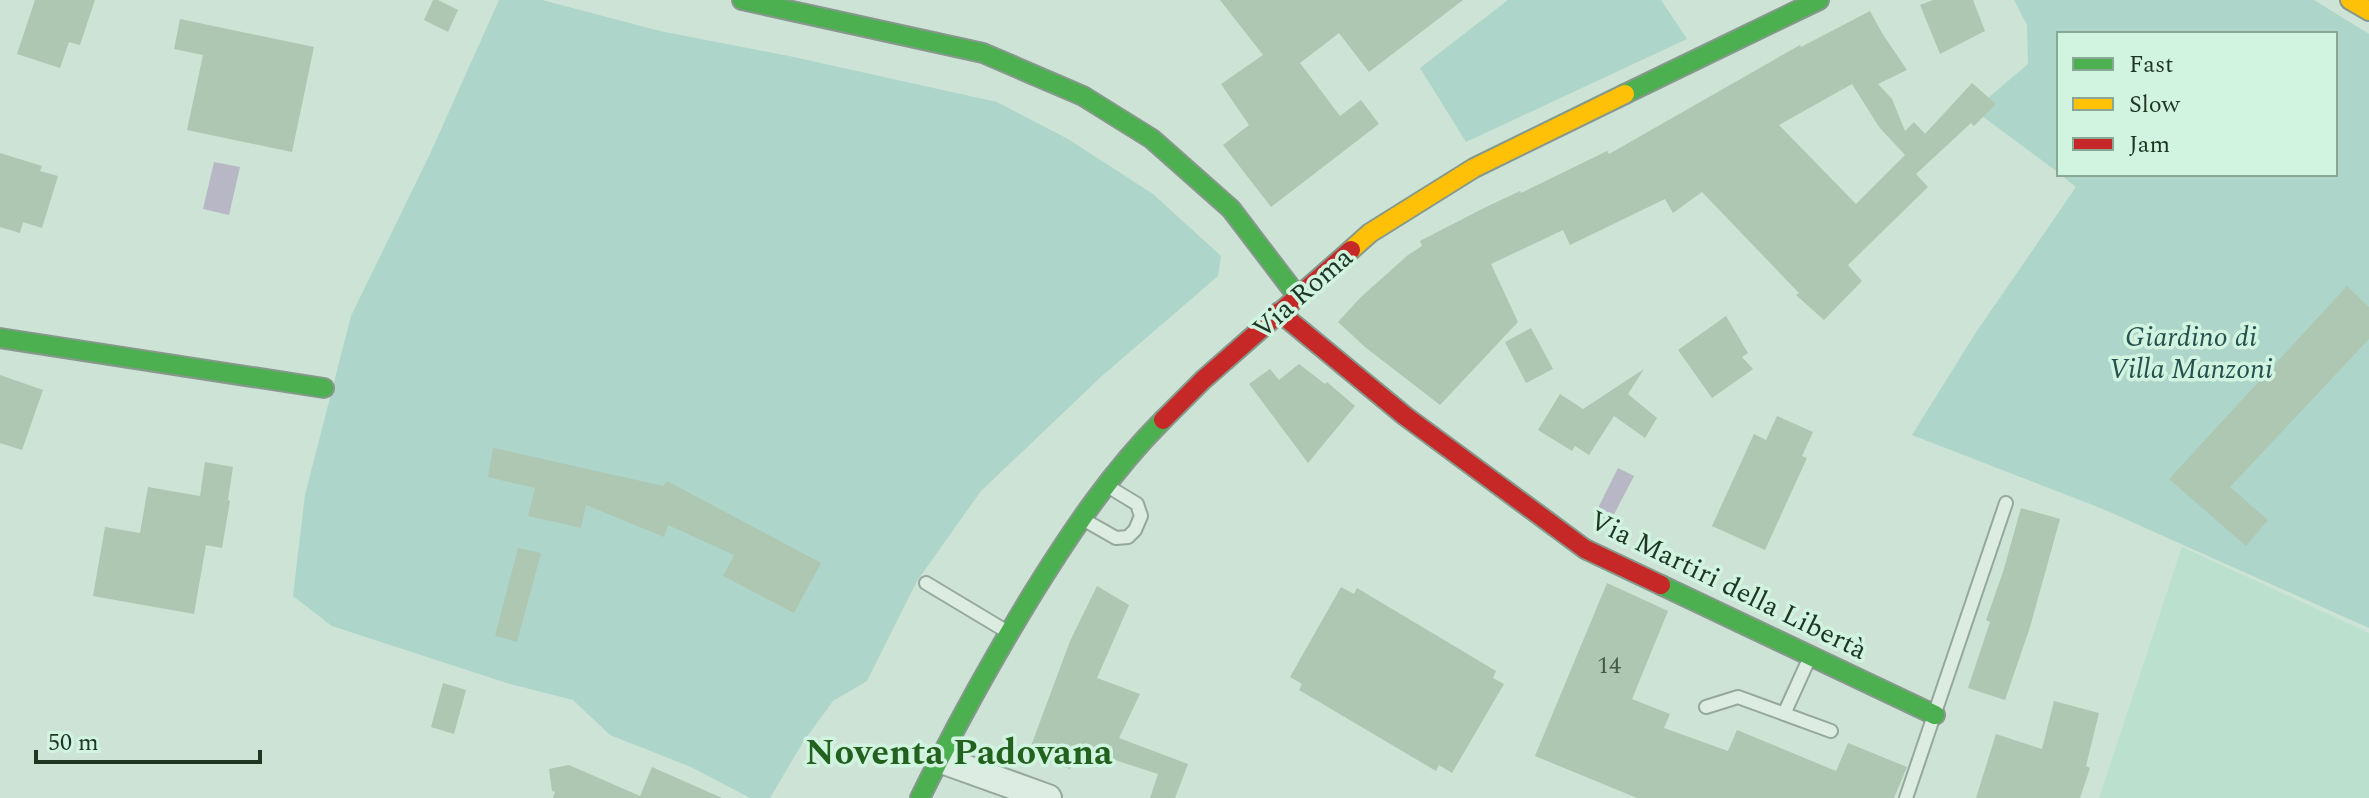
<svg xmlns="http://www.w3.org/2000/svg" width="2369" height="798" font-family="Spectral,serif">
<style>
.farmland{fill:#bbe1ce}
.green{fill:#aed5ca}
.water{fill:#b8b7c6}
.building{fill:#adc7b3;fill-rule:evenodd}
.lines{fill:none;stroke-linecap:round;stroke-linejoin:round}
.lane-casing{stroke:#95a89b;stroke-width:16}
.street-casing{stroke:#95a89b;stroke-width:30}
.fast-casing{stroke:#85988b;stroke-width:22}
.slow-casing{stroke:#85988b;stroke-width:22}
.jam-casing{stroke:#85988b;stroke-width:22}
.lane{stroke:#ddece3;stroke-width:12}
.street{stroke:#ddece3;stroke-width:26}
.fast{stroke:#4caf50;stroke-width:18}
.slow{stroke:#ffc107;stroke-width:18}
.jam{stroke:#c62828;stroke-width:18}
.labels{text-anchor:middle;stroke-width:7;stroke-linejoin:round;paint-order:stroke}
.number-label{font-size:24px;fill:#425a46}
.street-label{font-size:28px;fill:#1e3622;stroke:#d1f4e0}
.park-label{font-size:28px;font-style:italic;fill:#255250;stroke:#d1f4e0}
.district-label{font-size:36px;font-weight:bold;fill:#23611e;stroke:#d1f4e0}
</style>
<rect width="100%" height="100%" fill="#cce3d5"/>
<!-- farmland -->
<path class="farmland" d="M2182,547L2369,633V798H2099Z"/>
<!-- green -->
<path class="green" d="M499,0H542L660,31L789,56L997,102L1068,139L1153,194L1221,256L1218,276L1103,375L981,491L917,581L867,681L833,701L803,742L770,798H750L691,767L610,735L573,700L510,684L332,626L293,596L305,495L351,316L430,154Z
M1508,0H1661L1687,39L1466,142L1420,68Z
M2014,0H2314L2369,34V628L2103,509L1912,435L1975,334L2076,187L2060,174H2335V34H2059V173L1974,110L2028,64L2027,25Z"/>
<!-- water -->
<path class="water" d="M214,162L240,167L229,215L203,209Z
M1618,468L1634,476L1609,524L1594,516Z"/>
<!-- building -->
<path class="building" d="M35,0H95L80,45L69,42L60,68L17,54Z
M433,0H438L458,10L448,32L424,20Z
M1220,0H1463L1369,72L1339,33L1300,63L1340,116L1361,100L1379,124L1271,207L1223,145L1249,125L1221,84L1263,55Z
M1933,0H1973L1985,31L1940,54L1920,5Z
M1870,11L1882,33L1907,70L1878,84L1892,99L1905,131L1914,122L1925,134L1972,83L1996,104L1974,126L1971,123L1916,174L1928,187L1848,265L1862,281L1824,320L1796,295L1799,293L1702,192L1673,213L1665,199L1570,245L1563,230L1491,264L1518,322L1440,405L1365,347L1338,322L1361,297L1408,255L1422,246L1420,241L1484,208L1520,191L1521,193L1607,151L1609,154L1800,45L1801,47ZM1852,84L1879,127L1905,155L1856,204L1779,125Z
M180,19L314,47L292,152L187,130L203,55L174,49Z
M0,153L42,166L40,171L58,176L42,228L23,222L20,233L0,227Z
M2347,286L2369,307V339L2230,487L2268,520L2246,546L2169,479Z
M1726,316L1748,353L1742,357L1753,369L1712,398L1678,350Z
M1531,328L1553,369L1526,383L1505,342Z
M1299,364L1325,384L1327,382L1355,406L1308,463L1249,384L1270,369L1279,380Z
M1644,369L1628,394L1657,418L1645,438L1614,416L1589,455L1575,446L1572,451L1538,430L1560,394L1583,409Z
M0,375L43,390L22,450L0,443Z
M1777,416L1813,432L1802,456L1807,458L1765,550L1712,526L1754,434L1766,440Z
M493,448L663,486L667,481L821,563L794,613L723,576L734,555L668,525L664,537L586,505L581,528L528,516L535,488L488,477Z
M205,462L233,467L228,500L230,501L222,548L206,545L194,614L93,596L105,527L140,533L148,487L200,496Z
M2021,508L2060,519L2030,627L2005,700L1968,688L1990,622L1986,620L2003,572Z
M518,548L541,553L517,642L495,636Z
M1607,583L1668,611L1632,699L1670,714L1664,728L1728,751L1737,730L1836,771L1848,743L1907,767L1894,798H1637L1535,756Z
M1097,586L1129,605L1097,678L1140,694L1119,738L1188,764L1175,798H1150L1158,774L1078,748L1070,769L1028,754L1070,641Z
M1341,587L1354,594L1357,588L1496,671L1493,678L1504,684L1452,773L1439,765L1436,771L1299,690L1302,684L1290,677Z
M443,683L466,690L454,734L431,727Z
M2054,701L2099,713L2086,766L2090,768L2080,798H1976L1996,734L2042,749Z
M569,765L640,796L652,767L722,798H553L555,792L552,791L549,769Z"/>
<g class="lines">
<defs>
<path id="lane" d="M1086,521L1116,538L1128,537L1135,530L1141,516L1137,504L1109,487
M926,583L1006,631
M1706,707L1738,697L1831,731
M1784,714L1809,659
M1906,798L2006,503"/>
<path id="street" d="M939,759L1048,798"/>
<path id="fast" d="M742,0L983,53L1083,96L1152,139L1231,209L1298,297
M1625,94L1819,0
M0,338L324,388
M1661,585L1935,715
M920,798C955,727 993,658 1035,590C1073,529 1112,471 1163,420"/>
<path id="slow" d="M2350,0L2369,11
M1351,250L1370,233L1474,168L1625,94"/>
<path id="jam" d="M1279,312L1405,416L1585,549L1661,585
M1163,420L1203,380L1351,250"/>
</defs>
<!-- lane casing -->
<use href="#lane" class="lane-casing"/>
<!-- street casing -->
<use href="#street" class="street-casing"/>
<!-- fast casing -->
<use href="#fast" class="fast-casing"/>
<!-- slow casing -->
<use href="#slow" class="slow-casing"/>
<!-- jam casing -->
<use href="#jam" class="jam-casing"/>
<!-- lane -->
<use href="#lane" class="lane"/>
<!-- street -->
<use href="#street" class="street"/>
<!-- fast -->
<use href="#fast" class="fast"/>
<!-- slow -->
<use href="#slow" class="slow"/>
<!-- jam -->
<use href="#jam" class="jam"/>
</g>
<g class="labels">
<!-- number labels -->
<g class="number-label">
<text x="1609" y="673">14</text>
</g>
<!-- street labels -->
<g class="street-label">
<text transform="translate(1302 292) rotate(-41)" y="10">Via Roma</text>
<text transform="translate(1729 584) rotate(26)" y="10">Via Martiri della Libertà</text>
</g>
<!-- park labels -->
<g class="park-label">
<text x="2191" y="346">Giardino di<tspan x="2191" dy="32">Villa Manzoni</tspan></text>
</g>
<!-- district labels -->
<g class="district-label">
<text x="959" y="764">Noventa Padovana</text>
</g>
</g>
<!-- legend -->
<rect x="2057" y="32" width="280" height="144" fill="#d1f4e0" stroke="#89a894" stroke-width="2"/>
<rect x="2073" y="58" width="40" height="12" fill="#4caf50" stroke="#89a894" stroke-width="2"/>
<text x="2129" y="72" font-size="24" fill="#1e3622">Fast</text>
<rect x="2073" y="98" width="40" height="12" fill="#ffc107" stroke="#89a894" stroke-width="2"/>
<text x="2129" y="112" font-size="24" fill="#1e3622">Slow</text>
<rect x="2073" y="138" width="40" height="12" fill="#c62828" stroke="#89a894" stroke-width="2"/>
<text x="2129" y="152" font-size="24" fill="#1e3622">Jam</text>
<!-- scale -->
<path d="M36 750v12h224v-12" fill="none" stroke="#1e3622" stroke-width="4"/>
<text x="48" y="750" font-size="24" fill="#1e3622" stroke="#d1f4e0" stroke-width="6" paint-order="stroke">50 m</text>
</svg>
